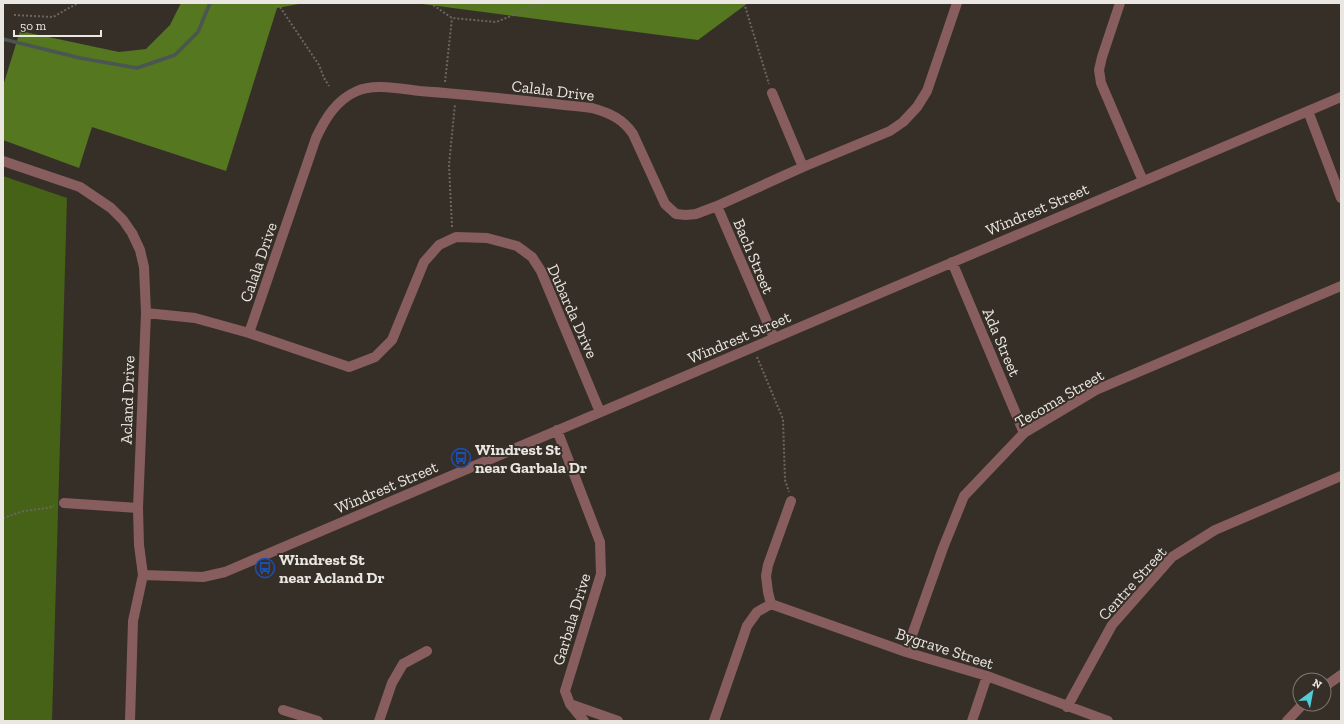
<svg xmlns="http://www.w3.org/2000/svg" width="1344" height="724" font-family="'Zilla Slab',serif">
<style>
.green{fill:#456217}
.forest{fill:#547720}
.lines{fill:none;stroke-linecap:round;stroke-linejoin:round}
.stream{stroke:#4a5554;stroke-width:3.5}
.path{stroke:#6c6660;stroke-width:2;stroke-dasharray:2 2;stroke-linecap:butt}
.minor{stroke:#875e5d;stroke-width:10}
.labels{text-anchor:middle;stroke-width:4;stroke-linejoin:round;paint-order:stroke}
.street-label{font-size:16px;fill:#eae6e1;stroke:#362f28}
.poi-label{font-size:16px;font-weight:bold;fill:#eae6e1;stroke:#362f28;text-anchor:start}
</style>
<rect width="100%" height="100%" fill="#362f28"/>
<!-- green -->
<path class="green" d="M3,176L67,198L52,721H3Z"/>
<!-- forest -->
<path class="forest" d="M181,3H304L277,8L226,171L92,127L79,168L3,140V86L20,31L119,52L146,49L170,25Z
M415,3H748L698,40Z"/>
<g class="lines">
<!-- stream -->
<path class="stream" d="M3,39L80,58L137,68L175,55L198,32L210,3"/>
<!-- path -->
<path class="path" d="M430,3L452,18L496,22L543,3
M744,3L769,84
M280,7L319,65L324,78L329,86
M14,15L53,17L78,3
M445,82L452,18
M452,227L449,165L455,104
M757,357L783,419L785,480L789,492
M3,518L24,511L48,508L54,506"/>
<!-- minor -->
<path class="minor" d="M1120,3L1102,57L1099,70L1101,83L1143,181
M772,93L803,167
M1308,111L1341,198
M3,161L80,187L111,208L123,220L132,233L140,250L144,267L146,313L138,508L139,545L143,575L133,621L130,721
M717,206L774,338
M952,262L1024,433
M146,313L195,318L249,333L349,367L375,357L392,340L424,262L439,245L456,237L487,238L517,246L532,257L541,271L600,412
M249,333L316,138C325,119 336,100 357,91C374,83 401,89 420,91C477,95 535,102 592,108C610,113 623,119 633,134L665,204L676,214L686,215L696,214L717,206L803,167L890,131L903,122L917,107L927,91L957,3
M557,430L600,542L601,574L565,691L570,704L584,721
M64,503L138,508
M143,575L203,577L225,572L1341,97
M771,604L906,652L987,676L1108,721
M771,604L768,592L766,576L768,565L791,501
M906,652L943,548L964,496L1024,433L1096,390L1341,286
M1324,687L1341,675
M570,704L618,721
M1067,707L1112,625L1172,557L1215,530L1341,476
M283,710L318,721
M379,721L392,683L403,664L427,651
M714,721L747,626L757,612L771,604
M972,721L987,676
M1287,721L1303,704"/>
</g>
<!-- icons -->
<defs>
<symbol id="bus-ring" viewBox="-11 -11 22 22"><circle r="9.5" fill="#362f28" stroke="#1a4fb4" stroke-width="1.5"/><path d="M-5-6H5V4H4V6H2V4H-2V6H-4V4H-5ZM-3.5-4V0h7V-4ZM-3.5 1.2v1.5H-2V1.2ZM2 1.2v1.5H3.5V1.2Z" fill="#1a4fb4"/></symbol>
</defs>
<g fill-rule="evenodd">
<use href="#bus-ring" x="450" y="447" width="22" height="22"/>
<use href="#bus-ring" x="254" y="557" width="22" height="22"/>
</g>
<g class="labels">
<!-- street labels -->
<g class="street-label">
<text transform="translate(553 90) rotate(7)" y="6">Calala Drive</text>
<text transform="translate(1037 209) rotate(-23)" y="6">Windrest Street</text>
<text transform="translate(754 256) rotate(67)" y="6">Bach Street</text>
<text transform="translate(258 262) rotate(-71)" y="6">Calala Drive</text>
<text transform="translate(573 311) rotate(66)" y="6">Dubarda Drive</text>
<text transform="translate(739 337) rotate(-23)" y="6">Windrest Street</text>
<text transform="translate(1002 342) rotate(67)" y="6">Ada Street</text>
<text transform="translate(1059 398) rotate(-30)" y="6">Tecoma Street</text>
<text transform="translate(127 400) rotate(-88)" y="6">Acland Drive</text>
<text transform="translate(386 487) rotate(-23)" y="6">Windrest Street</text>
<text transform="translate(1132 583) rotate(-48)" y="6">Centre Street</text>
<text transform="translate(571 619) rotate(-73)" y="6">Garbala Drive</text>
<text transform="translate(945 648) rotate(18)" y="6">Bygrave Street</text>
</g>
<!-- poi labels -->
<g class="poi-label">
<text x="475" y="455">Windrest St<tspan x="475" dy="18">near Garbala Dr</tspan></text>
<text x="279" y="565">Windrest St<tspan x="279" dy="18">near Acland Dr</tspan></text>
</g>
</g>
<!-- border -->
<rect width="1344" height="724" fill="none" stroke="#eae6e1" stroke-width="8"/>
<!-- north arrow -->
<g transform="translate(1312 692) rotate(32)"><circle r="19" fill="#362f28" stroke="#7e7872"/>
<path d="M0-3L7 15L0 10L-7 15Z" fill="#52ccd6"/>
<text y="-6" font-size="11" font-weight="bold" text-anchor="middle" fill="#eae6e1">N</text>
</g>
<!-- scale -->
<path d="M14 30v6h87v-6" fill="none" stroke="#eae6e1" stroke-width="2"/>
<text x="20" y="30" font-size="12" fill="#eae6e1" stroke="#362f28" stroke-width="3" paint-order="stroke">50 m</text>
</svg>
